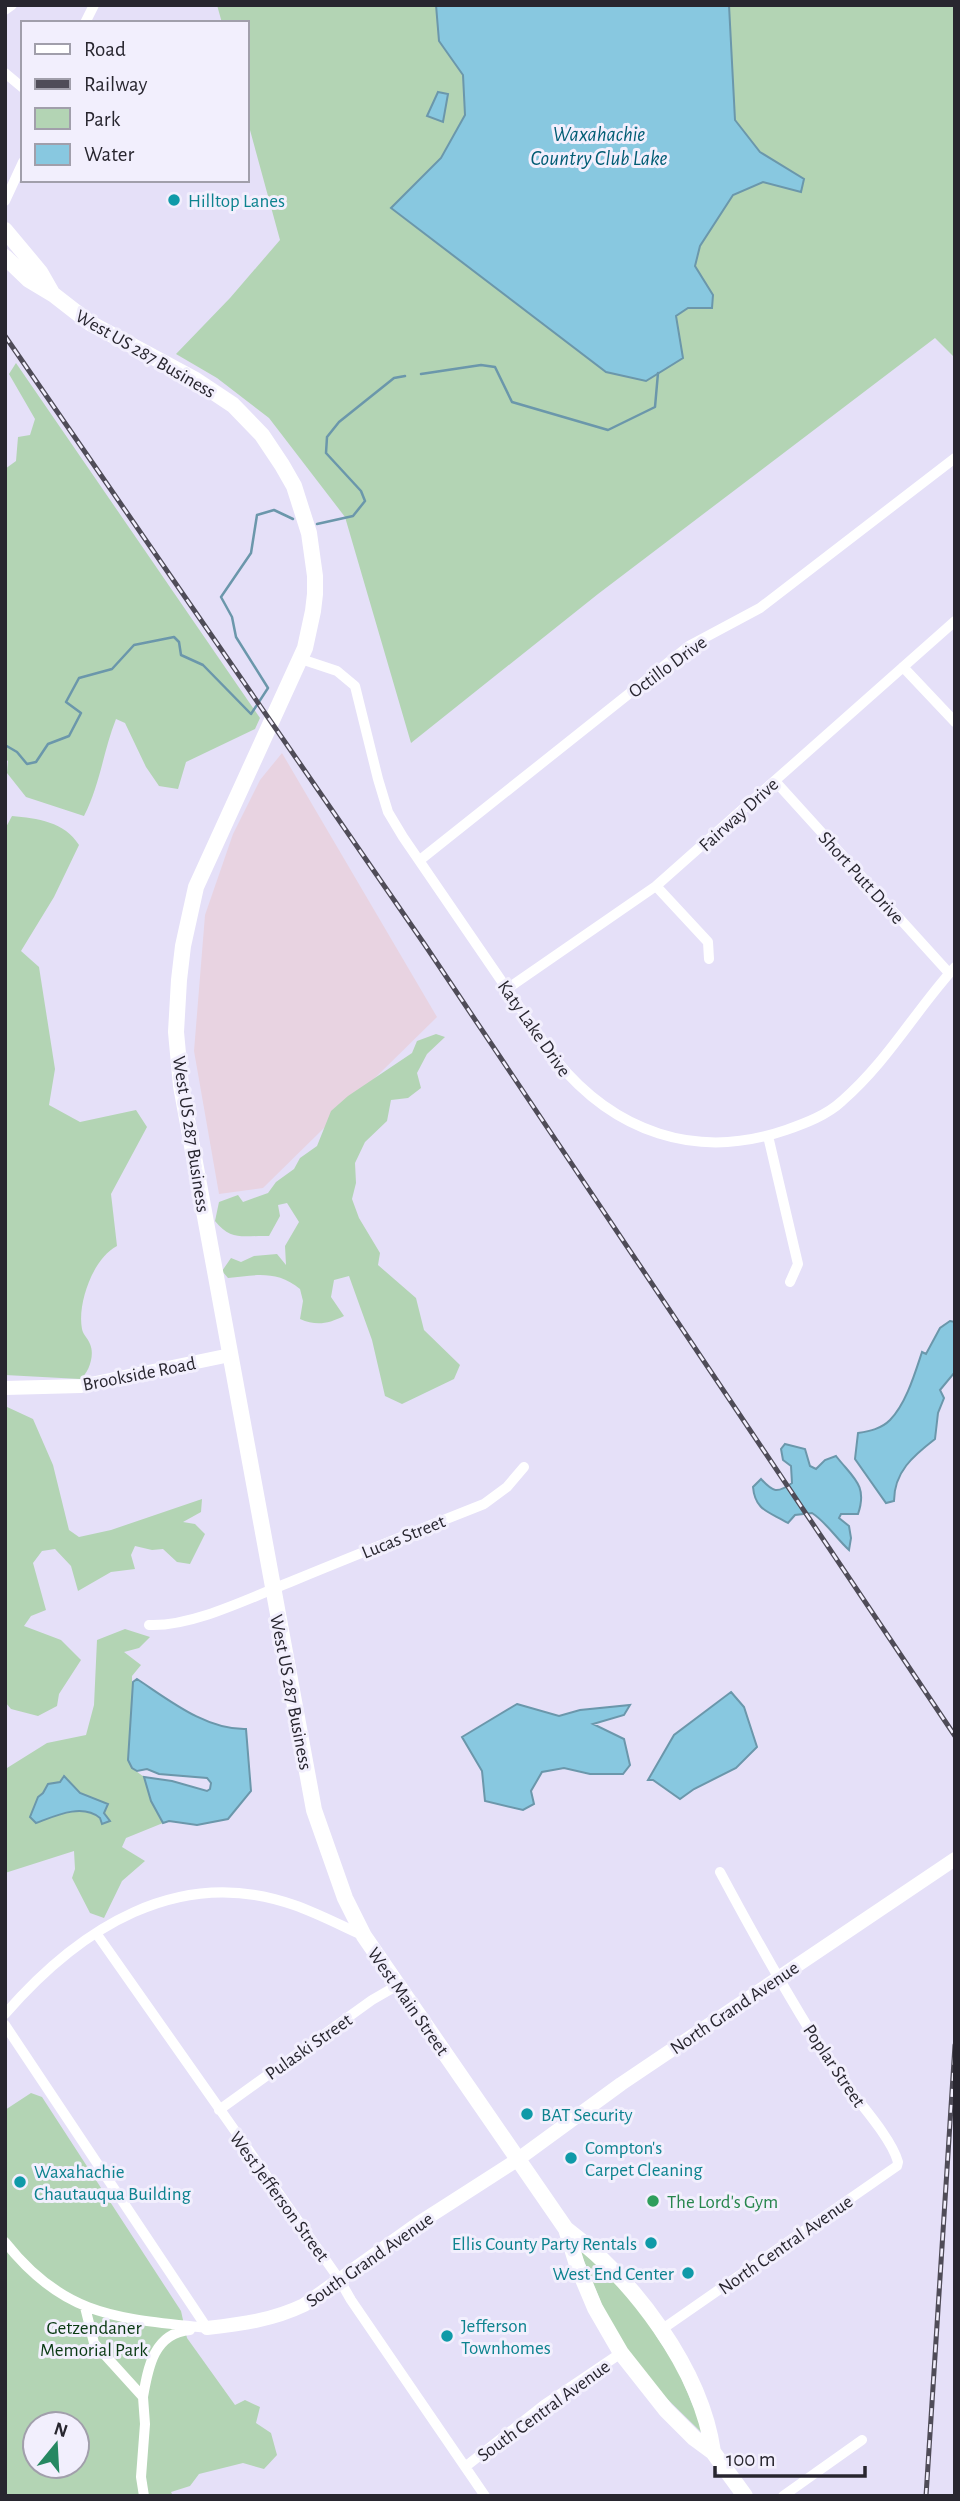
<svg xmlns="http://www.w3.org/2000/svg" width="960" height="2501" font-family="'Alegreya Sans',sans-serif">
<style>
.commercial{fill:#e8d3e1}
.green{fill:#b3d4b4;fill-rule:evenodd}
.water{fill:#88c8e0;stroke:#6b97ab;stroke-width:2}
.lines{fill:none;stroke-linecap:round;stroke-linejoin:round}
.stream{stroke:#6b97ab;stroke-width:2.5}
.street{stroke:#fff;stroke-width:10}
.secondary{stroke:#fff;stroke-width:14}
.primary{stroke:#fff;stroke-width:16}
.rail-casing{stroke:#4f4c58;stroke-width:5}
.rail{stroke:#f2effd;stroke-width:2.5;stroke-dasharray:8;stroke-linecap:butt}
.culture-dot{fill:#0f9aa8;stroke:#f2effd;stroke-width:2.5}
.leisure-dot{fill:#2e9e5b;stroke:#f2effd;stroke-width:2.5}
.labels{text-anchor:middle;stroke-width:6;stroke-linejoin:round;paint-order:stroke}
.culture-label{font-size:19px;fill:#0d838f;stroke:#f2effd;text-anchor:start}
.street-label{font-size:19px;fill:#28262f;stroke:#f2effd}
.leisure-label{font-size:19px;fill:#27864d;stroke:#f2effd;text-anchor:start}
.park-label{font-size:19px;fill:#093912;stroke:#f2effd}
.water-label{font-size:21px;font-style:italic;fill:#005c74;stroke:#f2effd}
</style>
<rect width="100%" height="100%" fill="#e5e0f8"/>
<!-- commercial -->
<path class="commercial" d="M282,753L437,1017L263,1188L219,1194L194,1051L205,915L233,834L260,780Z"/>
<!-- green -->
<path class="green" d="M217,5H955V358L935,338L598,594L411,743L345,517L269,418L217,378L176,354L230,298L280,240L247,119V23H222Z
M16,363L260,718L255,729L186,762L178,789L159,786L146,767L125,723L116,719C103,752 100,785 84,816L26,797L7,773L8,761L5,759V469L16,461L18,437L30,435L35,419L9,374Z
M12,816C37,818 65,822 79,845L54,897L21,951L39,967L55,1069L49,1105L80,1122L136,1110L147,1127L111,1194L117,1246C93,1258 77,1304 82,1329C83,1335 88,1338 90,1344C95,1355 89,1373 80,1379L5,1375V829Z
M436,1034L445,1037L427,1054L417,1073L421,1088L408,1098L391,1100L387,1121L365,1142L355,1163L356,1183L352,1199L359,1218L380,1253L378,1265L416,1298L424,1330L460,1365L454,1379L402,1404L385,1396L372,1340L349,1276L334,1280L331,1297L344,1316C328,1324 316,1326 300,1319L303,1301L300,1289C277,1270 255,1275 228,1278L222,1271L231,1258L241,1262L254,1256L277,1254L286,1265L285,1246L299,1222L287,1203L278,1205L280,1216L269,1236C244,1235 232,1242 215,1221L219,1202L238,1195L243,1202L268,1193L276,1182L294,1169L300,1158L317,1146L331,1111L348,1096L412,1053L417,1041Z
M5,1406L33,1419L53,1465L69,1530L79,1537L111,1530L202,1499L201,1512L183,1522L195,1524L205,1534L190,1564L177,1562L163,1549L152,1550L135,1546L131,1555L135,1569L111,1572L78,1591L71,1566L55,1549L42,1551L33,1563L46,1610L31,1616L24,1626L61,1640L81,1660L59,1694L57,1706L38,1716L11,1709L5,1702Z
M125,1629L150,1637L139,1648L124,1652L141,1665L132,1676V1714L130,1734L132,1768L144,1777L151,1801L163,1823L126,1838L122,1847L145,1861L122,1881L104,1918L90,1913L72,1878L75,1869L74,1851L5,1873V1771L7,1768L47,1743L86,1735L94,1705L97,1640ZM63,1776L80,1793L108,1804L100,1818C87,1807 65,1812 50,1818L38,1797L60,1782Z
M31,2093L42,2097L181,2311L187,2338L235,2405L245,2400L260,2407L256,2423L271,2433L277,2455L264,2469L243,2463L199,2474L190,2486L171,2492L173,2496H5V2110ZM35,2424H77V2466H35Z
M578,2246L635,2303L677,2368L703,2429L701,2432L654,2386L611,2327Z"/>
<!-- water -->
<path class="water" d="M436,5H729L735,120L760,152L804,179L801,192L763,182L733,195L700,246L695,266L713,295L712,308H688L676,316L683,358L646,381L606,372L391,208L441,158L465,115L463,75L439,41Z
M438,92L448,94L443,122L427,116Z
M950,1321L955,1322V1372L940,1390L944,1398L938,1413L935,1439C913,1456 894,1472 894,1501L886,1503L855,1459L858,1433C870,1431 881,1429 890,1420C906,1404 915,1373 922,1352L926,1354L940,1328Z
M785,1444L805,1449L810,1466L816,1469L825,1460L836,1456C853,1478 868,1485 858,1514H841L839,1518L849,1526L851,1538L849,1550C836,1538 826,1522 812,1513L795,1515L788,1523C770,1512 755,1511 753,1487L761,1479C773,1492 777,1494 792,1483L791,1466L783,1460L781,1449Z
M137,1679C169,1700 206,1730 246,1729L251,1791L228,1819L197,1825L169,1821L163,1823L151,1801L144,1777L172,1781L207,1791L210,1789L211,1783L207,1778L159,1774L147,1769L137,1771L132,1768L128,1760L133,1682Z
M731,1692L744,1707L757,1747L736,1768L694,1789L680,1799L653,1780H648L674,1735Z
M517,1704L559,1716L580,1710L630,1705L624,1715L593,1724L624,1739L630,1765L623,1774H590L564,1768L542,1772L531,1791L534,1804L523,1810L485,1801L482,1771L462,1737Z
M64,1776L80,1793L108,1804L104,1813L110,1821L102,1824L100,1818C82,1803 55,1816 36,1823L30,1817L38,1797L43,1793L48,1784L60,1782Z"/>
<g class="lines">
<!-- stream -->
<path class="stream" d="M421,374L481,365L495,367L512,402L608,430L655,407L658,373
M317,524L353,516L365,501L361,491L326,453L327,437L339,422L394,378L405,376
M5,745L17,752L27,764L36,762L48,744L69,736L81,713L66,702L79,678L112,669L134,645L174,637L179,642L181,655L203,665L251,714L268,688L236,637L232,617L221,597L251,553L257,515L274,510L293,519"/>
<!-- street -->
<path class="street" d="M5,10L12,5
M85,23L94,5
M5,73L23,88
M5,201L23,162
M301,659L337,671L355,686L378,779L388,812L403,837L555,1059C614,1132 696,1161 786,1130C806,1123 827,1115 842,1101C888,1061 915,1011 955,967
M903,667L955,722
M775,781L949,973
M420,860L689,646L760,608L955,458
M656,886L708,942L709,959
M507,989L656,886L955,621
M768,1136L798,1264L790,1282
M149,1625C193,1627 254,1596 295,1580C358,1554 421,1529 484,1504L507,1487L524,1467
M96,1933L339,2279L351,2300L485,2496
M5,2014C79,1929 178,1864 294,1905C317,1913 340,1925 362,1935
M5,2025L207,2328
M219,2110L372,2000L398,1985
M5,2242C65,2318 119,2318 207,2328
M85,2307L94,2343L143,2397L145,2424L141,2477L144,2496
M661,2330L897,2166L898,2162C891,2136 853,2096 837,2073C794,2008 757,1941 720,1872
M143,2397C148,2367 154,2333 190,2330
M465,2467L544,2405L621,2353
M783,2496L862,2440"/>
<!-- secondary -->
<path class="secondary" d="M5,1388L81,1386L230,1355
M207,2328C242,2324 273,2320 304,2305L419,2223L517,2160L621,2084L955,1859"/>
<!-- primary -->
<path class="primary" d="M5,230L40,272L52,293
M5,257L29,280L54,295L90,323L194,379L233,405L262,435L282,465L294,486L309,533L315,576V594L313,611L305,648L196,887L183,946L179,980L176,1032L181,1086L314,1810L345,1898L364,1936L566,2229C633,2279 701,2368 713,2452
M566,2229L577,2265L595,2308L621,2353L666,2410L694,2438L713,2452L745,2496"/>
<defs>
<path id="rail" d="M5,336L425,945L955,1736
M926,2496L955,2045"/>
</defs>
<!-- rail casing -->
<use href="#rail" class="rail-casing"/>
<!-- rail -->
<use href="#rail" class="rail"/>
</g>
<!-- markers -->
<g class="culture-dot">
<circle cx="174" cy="200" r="7"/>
<circle cx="527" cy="2114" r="7"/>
<circle cx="571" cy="2158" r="7"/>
<circle cx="20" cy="2182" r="7"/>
<circle cx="651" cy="2243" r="7"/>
<circle cx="688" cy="2273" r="7"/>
<circle cx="447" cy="2336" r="7"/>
</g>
<circle class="leisure-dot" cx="653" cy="2201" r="7"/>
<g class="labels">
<!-- culture labels -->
<g class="culture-label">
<text x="188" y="207">Hilltop Lanes</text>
<text x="541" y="2121">BAT Security</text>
<text x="585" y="2154">Compton's<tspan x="585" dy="22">Carpet Cleaning</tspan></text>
<text x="34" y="2178">Waxahachie<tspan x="34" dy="22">Chautauqua Building</tspan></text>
<text x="637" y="2250" text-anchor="end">Ellis County Party Rentals</text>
<text x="674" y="2280" text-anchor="end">West End Center</text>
<text x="461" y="2332">Jefferson<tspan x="461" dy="22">Townhomes</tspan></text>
</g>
<!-- street labels -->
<g class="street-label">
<text transform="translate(146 353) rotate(30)" y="7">West US 287 Business</text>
<text transform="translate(667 666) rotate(-36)" y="7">Octillo Drive</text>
<text transform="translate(738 814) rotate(-42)" y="7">Fairway Drive</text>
<text transform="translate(862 877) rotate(48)" y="7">Short Putt Drive</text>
<text transform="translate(535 1028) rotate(55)" y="7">Katy Lake Drive</text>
<text transform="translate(192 1134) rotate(81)" y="7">West US 287 Business</text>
<text transform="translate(139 1373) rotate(-11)" y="7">Brookside Road</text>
<text transform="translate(403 1536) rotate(-22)" y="7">Lucas Street</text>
<text transform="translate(292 1692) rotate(79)" y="7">West US 287 Business</text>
<text transform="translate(409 2001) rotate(55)" y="7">West Main Street</text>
<text transform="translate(734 2007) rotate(-34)" y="7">North Grand Avenue</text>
<text transform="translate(308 2046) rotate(-35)" y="7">Pulaski Street</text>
<text transform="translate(835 2065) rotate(56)" y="7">Poplar Street</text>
<text transform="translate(280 2196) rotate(54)" y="7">West Jefferson Street</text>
<text transform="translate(785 2244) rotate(-35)" y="7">North Central Avenue</text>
<text transform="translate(369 2259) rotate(-35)" y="7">South Grand Avenue</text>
<text transform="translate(543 2410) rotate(-36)" y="7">South Central Avenue</text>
</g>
<!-- leisure labels -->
<g class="leisure-label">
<text x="667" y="2208">The Lord's Gym</text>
</g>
<!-- park labels -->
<g class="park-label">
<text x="94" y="2334">Getzendaner<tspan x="94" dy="22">Memorial Park</tspan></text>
</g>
<!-- water labels -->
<g class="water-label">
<text x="599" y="141">Waxahachie<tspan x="599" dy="24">Country Club Lake</tspan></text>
</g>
</g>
<!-- border -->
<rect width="960" height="2501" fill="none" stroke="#28262f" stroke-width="14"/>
<!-- legend -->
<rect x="21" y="21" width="228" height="161" fill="#f2effd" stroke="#a19fab" stroke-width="2"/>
<rect x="35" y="44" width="35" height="10" fill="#ffffff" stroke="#a19fab" stroke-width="2"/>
<text x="84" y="56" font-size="21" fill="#28262f">Road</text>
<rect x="35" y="79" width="35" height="10" fill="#4f4c58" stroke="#a19fab" stroke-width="2"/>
<text x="84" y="91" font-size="21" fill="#28262f">Railway</text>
<rect x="35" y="108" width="35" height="21" fill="#b3d4b4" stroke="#a19fab" stroke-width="2"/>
<text x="84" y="126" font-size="21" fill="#28262f">Park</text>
<rect x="35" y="144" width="35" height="21" fill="#88c8e0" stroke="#a19fab" stroke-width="2"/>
<text x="84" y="161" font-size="21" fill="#28262f">Water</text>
<!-- north arrow -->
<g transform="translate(56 2445) rotate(18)"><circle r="33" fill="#f2effd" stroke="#a19fab" stroke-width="2"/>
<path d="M0-5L12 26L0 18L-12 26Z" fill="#268862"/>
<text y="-10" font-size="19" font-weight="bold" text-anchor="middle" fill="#28262f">N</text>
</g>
<!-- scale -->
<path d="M715 2466v10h150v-10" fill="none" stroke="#28262f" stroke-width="3.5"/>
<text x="726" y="2466" font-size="21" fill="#28262f" stroke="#f2effd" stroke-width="5" paint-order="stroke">100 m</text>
</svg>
